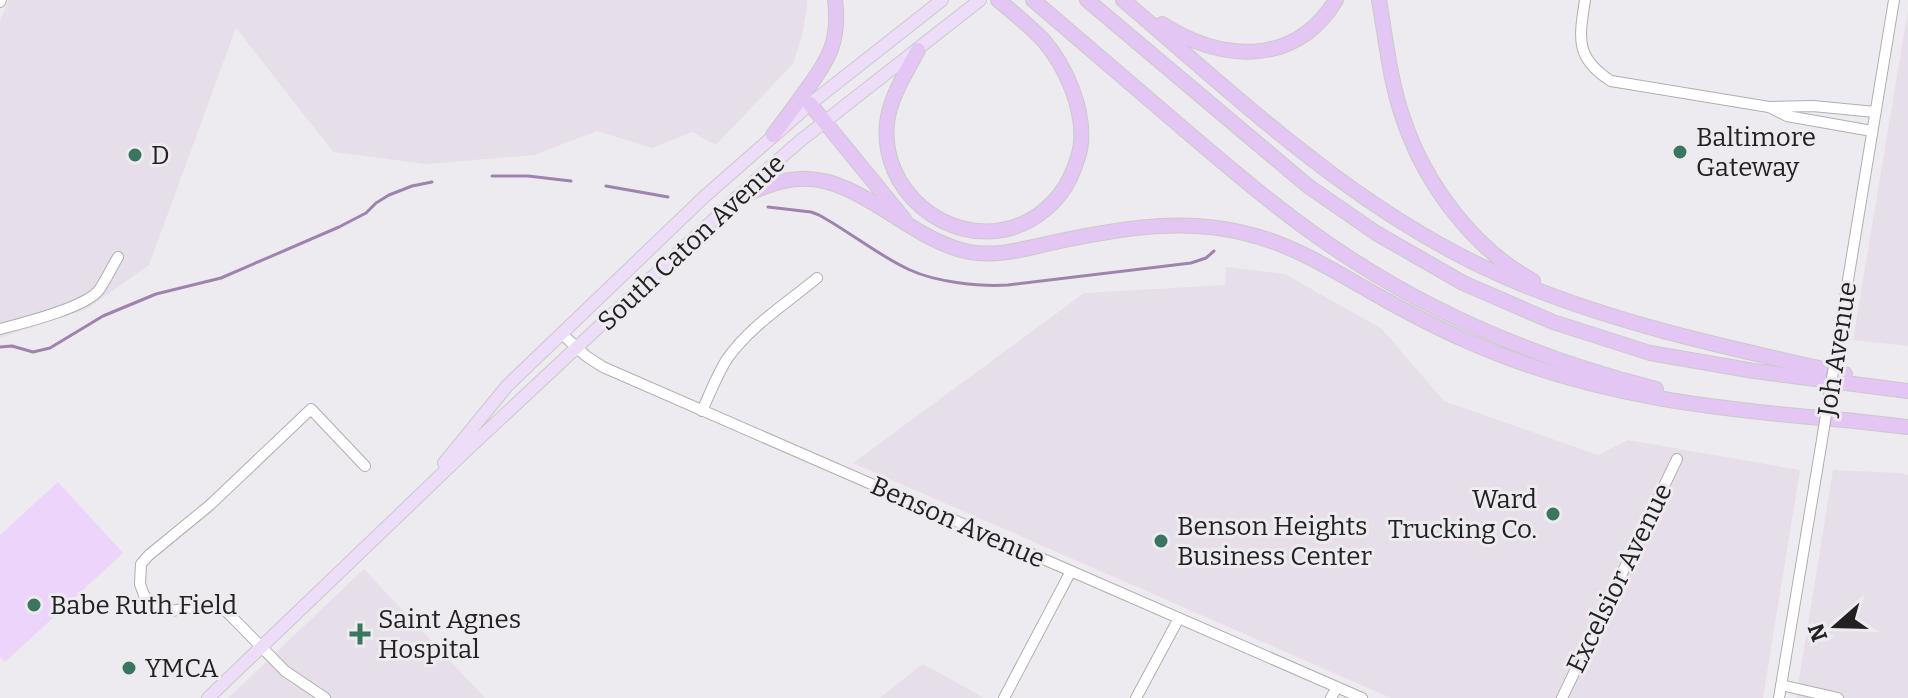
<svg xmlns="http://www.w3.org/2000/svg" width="1908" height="698" font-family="Bitter,serif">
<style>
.built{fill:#e6dfea}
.green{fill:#ecd4fa}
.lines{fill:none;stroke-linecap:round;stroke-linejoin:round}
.stream{stroke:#9f83af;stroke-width:3}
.minor-casing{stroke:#b0aeb2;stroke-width:12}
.major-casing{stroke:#cacaca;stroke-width:14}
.highway-casing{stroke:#cacaca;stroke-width:16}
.minor{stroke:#fff;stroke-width:10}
.major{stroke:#eeddf8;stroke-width:12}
.highway{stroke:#e3c6f3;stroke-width:14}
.minor-bridge-casing{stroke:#b0aeb2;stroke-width:12;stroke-linecap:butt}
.minor-bridge{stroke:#fff;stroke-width:10}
.poi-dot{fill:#39755f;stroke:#eeebf0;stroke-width:3}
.labels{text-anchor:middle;stroke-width:6;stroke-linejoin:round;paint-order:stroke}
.poi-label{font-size:26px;fill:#232223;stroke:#eeebf0;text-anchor:start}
.street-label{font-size:26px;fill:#232223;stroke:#eeebf0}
</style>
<rect width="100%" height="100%" fill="#eeebf0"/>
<!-- built -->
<path class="built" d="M9,0H807V7L802,36L793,64L716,145L692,132L652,148L597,131L534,155L426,164L333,152L236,28L149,265L87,309L0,338V20Z
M1908,10V346L1853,340Z
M1226,267L1285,274L1382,329L1444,401L1598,455L1628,440L1800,470L1763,698H1391L853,463L1084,293L1225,285Z
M1833,470L1901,473L1908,475V698H1796Z
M364,569L485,698H228Z
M922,664L936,671L984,698H880Z"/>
<!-- green -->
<path class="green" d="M58,482L123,553L5,662L0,657V535Z"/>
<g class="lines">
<!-- stream -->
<path class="stream" d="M492,176H528L571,181
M606,186L668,197
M768,207L811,212L819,215C850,232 879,256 910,270C936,282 980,287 1008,285L1191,263L1206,258L1214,251
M0,347L12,346L33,352L50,348L103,316L156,294L221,278L339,227L366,213L376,203L389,195L412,186L432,182"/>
<defs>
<path id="minor" d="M1585,0C1579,39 1575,58 1611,81L1769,107
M0,2L1,0
M1872,131L1787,116L1769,107L1813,106L1875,112
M0,329C23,323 85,308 99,290C106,280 112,267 118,257
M562,334L586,356L603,367L1362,698
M1837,347L1894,0
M702,411C710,393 717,375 727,359C750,326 787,303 817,278
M1781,685L1838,698
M325,698L285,671L227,612L207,605L171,611L160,609L151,603L144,595L140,584L141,564L149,555L210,505L311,409L365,466
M1004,698L1071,571
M1136,698L1179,618
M1331,698L1337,687
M1562,698L1677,459
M1779,698L1821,446"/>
<path id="major" d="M444,463L507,386L704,197L810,104L942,0
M208,698L469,448L769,168L800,141L980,0"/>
<path id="highway" d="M1033,0C1084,44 1135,87 1186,131C1240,177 1294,223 1354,261C1447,321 1549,362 1656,389
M1087,0L1308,186L1376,233L1463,283L1553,322L1650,353L1754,371L1908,391
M1123,0C1246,105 1366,220 1517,282C1623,326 1734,349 1845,374
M1379,0C1386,40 1390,82 1404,121C1426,185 1473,248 1533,281
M1162,24C1221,62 1295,67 1336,0
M918,50C906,73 890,97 887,123C880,190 946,246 1011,228C1036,221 1059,201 1070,178C1075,167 1080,155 1081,143C1084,108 1066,67 1044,41C1030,26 1014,13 998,0
M810,104L904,219
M773,135C785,120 796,104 807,89C830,58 840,39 835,0
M736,199C756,190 777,180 799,179C859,175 909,240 969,252C1000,258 1034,246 1065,240C1124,228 1184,218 1244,233C1292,244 1333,270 1375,294C1405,311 1435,327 1467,341C1592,397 1720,410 1855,421
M1846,420L1908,427"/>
</defs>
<!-- minor casing -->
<use href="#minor" class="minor-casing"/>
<!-- major casing -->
<use href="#major" class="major-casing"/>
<!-- highway casing -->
<use href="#highway" class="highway-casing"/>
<!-- minor -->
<use href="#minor" class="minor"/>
<!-- major -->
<use href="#major" class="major"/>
<!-- highway -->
<use href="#highway" class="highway"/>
<defs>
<path id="minor-bridge" d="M1821,446L1837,347"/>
</defs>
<!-- minor-bridge casing -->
<use href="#minor-bridge" class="minor-bridge-casing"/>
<!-- minor-bridge -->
<use href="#minor-bridge" class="minor-bridge"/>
</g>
<!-- markers -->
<g class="poi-dot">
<circle cx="1680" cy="152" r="8"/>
<circle cx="135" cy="155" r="8"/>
<circle cx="1553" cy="514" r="8"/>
<circle cx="1161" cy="541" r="8"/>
<circle cx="34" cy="605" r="8"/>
<path d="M356 622h8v8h8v8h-8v8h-8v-8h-8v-8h8z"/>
<circle cx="129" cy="668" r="8"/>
</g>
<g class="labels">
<!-- poi labels -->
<g class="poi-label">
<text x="1696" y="146">Baltimore<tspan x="1696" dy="30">Gateway</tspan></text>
<text x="151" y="164">D</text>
<text x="1537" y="508" text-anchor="end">Ward<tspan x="1537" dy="30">Trucking Co.</tspan></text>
<text x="1177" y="535">Benson Heights<tspan x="1177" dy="30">Business Center</tspan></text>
<text x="50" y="614">Babe Ruth Field</text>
<text x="378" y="628">Saint Agnes<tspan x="378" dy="30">Hospital</tspan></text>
<text x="145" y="677">YMCA</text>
</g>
<!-- street labels -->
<g class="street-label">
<text transform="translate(691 242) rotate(-43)" y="9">South Caton Avenue</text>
<text transform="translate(1837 349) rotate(-81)" y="9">Joh Avenue</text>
<text transform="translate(958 522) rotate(24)" y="9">Benson Avenue</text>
<text transform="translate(1619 578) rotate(-64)" y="9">Excelsior Avenue</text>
</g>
</g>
<!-- north arrow -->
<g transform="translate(1836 626) rotate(250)" stroke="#eeebf0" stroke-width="6" paint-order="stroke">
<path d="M0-6L14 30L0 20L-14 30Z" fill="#232223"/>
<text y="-12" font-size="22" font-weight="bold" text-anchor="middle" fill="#232223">N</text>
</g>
</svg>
